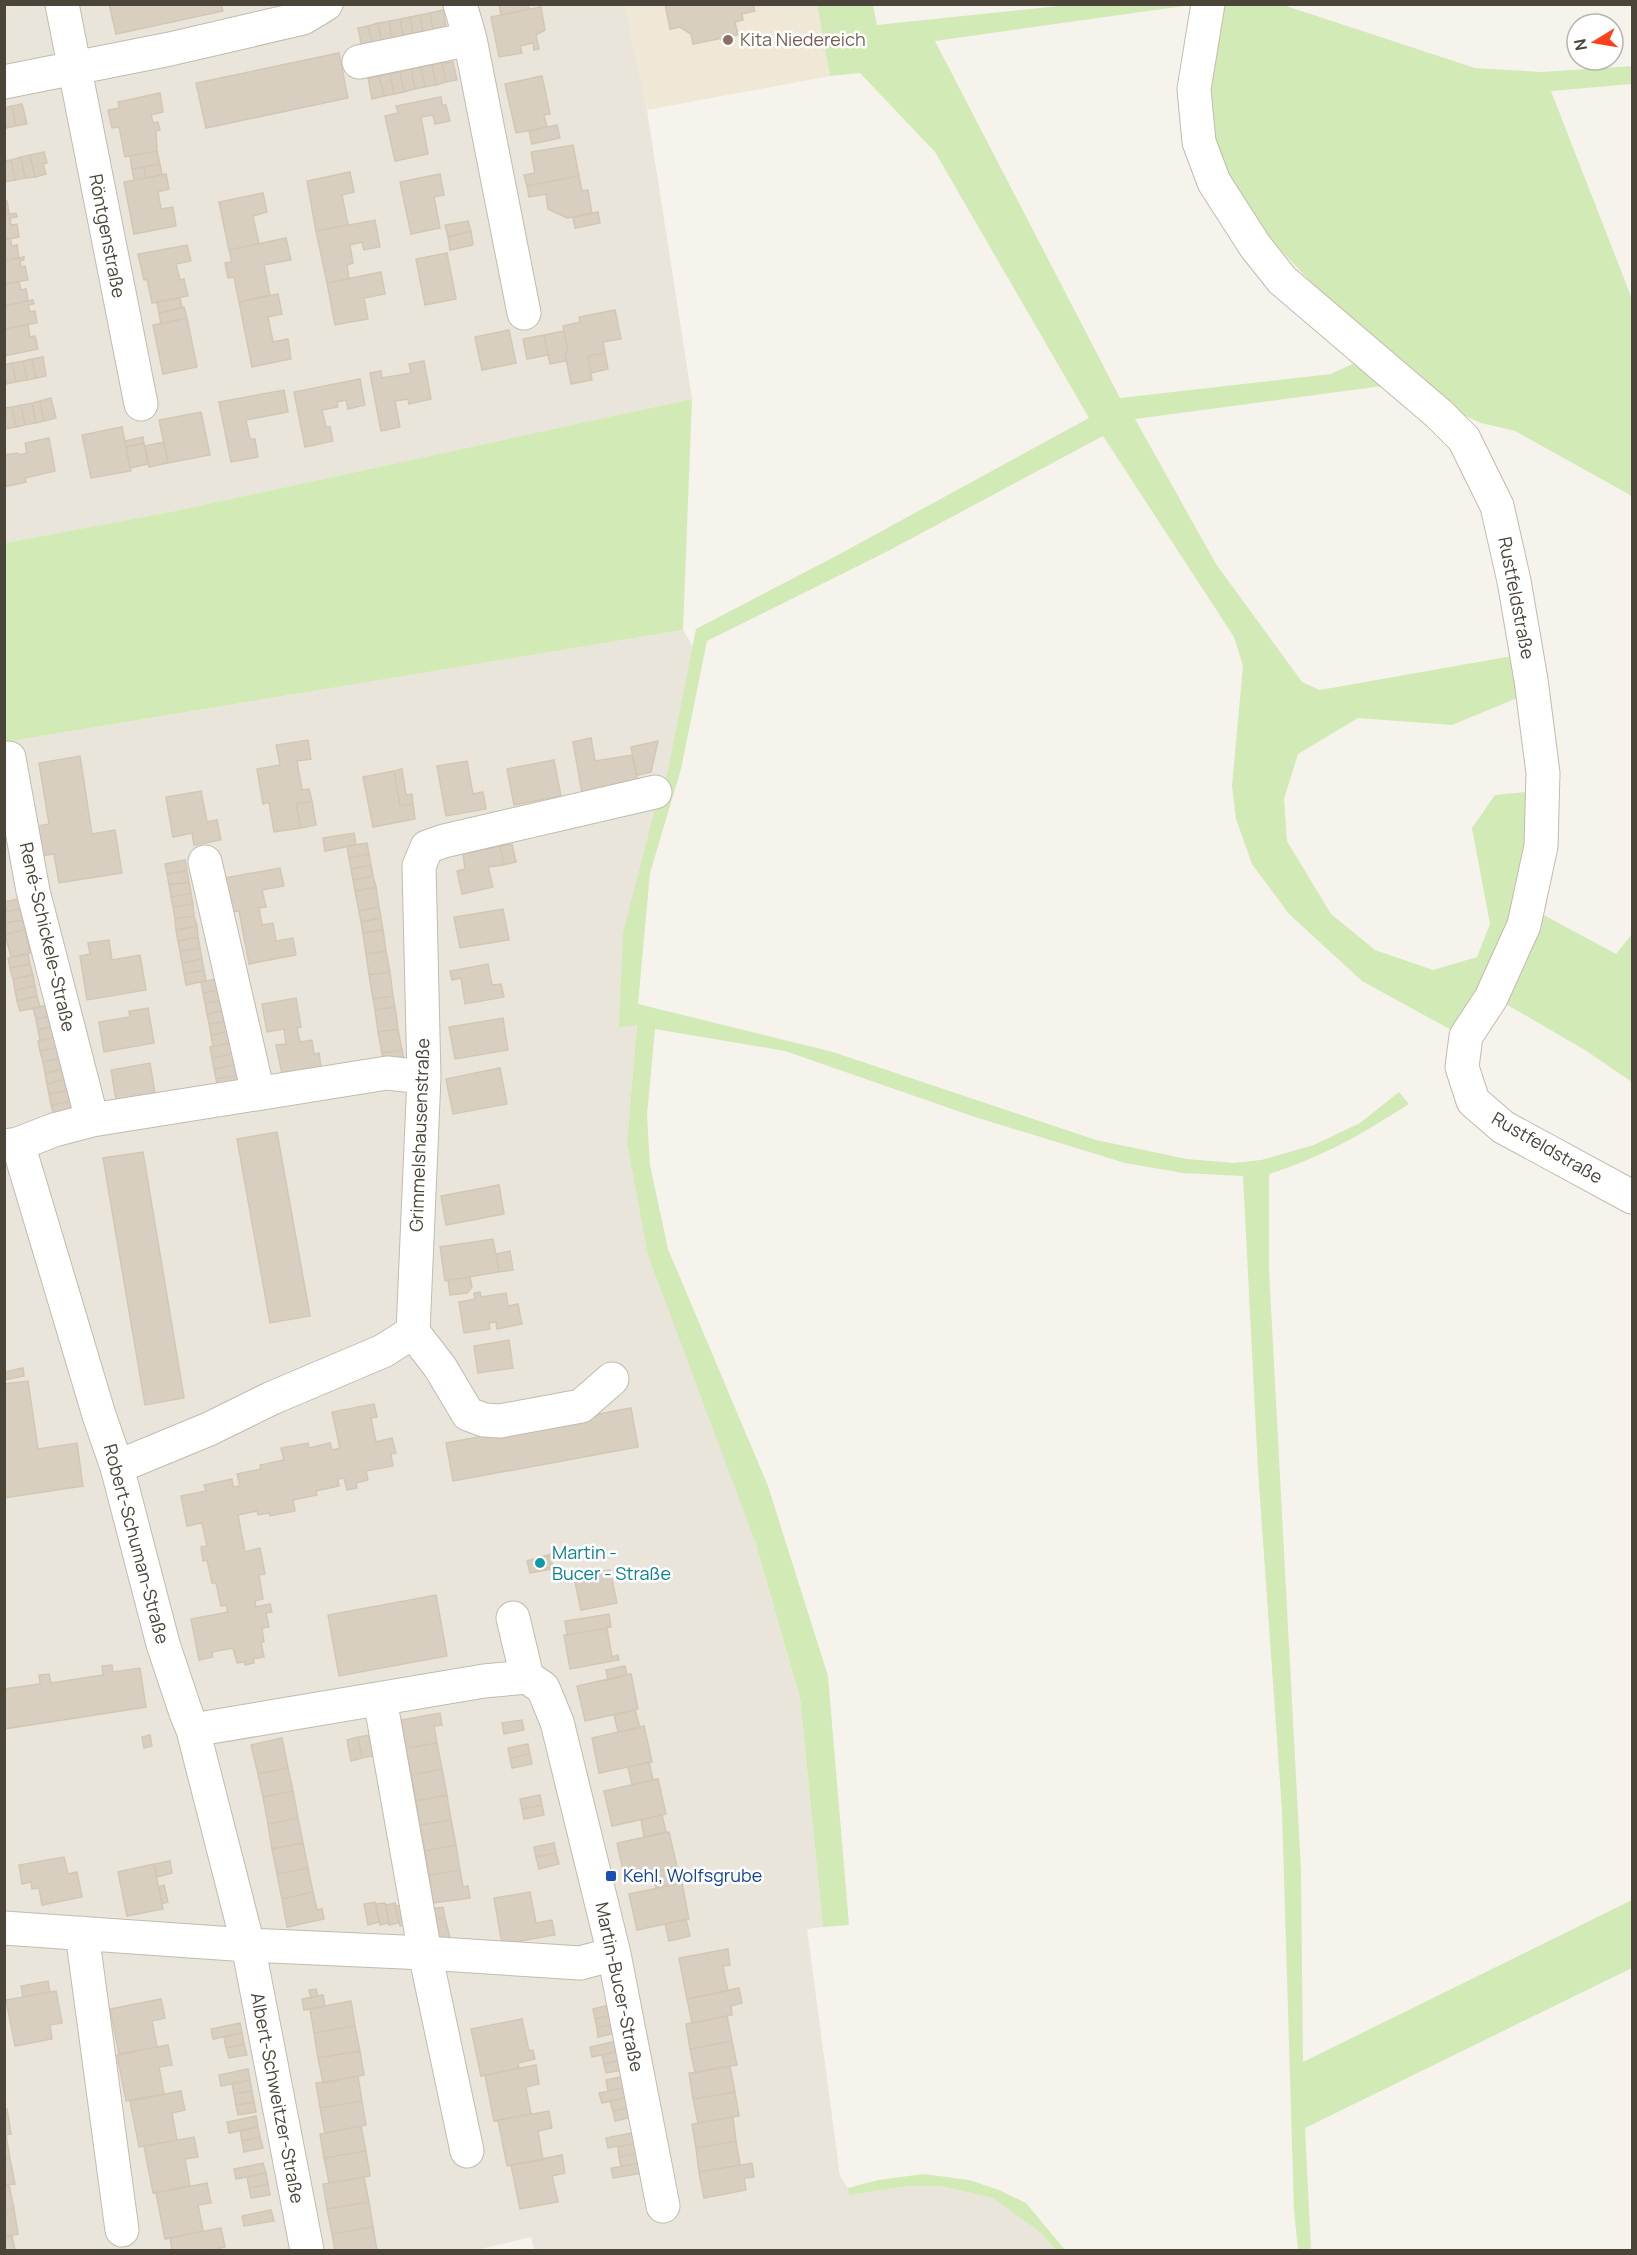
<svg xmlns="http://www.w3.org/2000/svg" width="1637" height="2255" font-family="Manrope,sans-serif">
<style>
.residential{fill:#eae5da}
.education{fill:#efe8d6}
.green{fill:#d2eab5}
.building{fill:#d8cfc1;stroke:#d3c7b4;stroke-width:1.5}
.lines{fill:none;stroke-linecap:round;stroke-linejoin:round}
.minor-casing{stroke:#c2bbae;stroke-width:35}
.minor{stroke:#fff;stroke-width:33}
.education-dot{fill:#8d6e63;stroke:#fff;stroke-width:2}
.culture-dot{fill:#0f9aa8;stroke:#fff;stroke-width:2}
.transit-dot{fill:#1a4fb4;stroke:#fff;stroke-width:2}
.labels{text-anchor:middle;stroke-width:5;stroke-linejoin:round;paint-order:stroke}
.education-label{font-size:18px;fill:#785e54;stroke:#fff;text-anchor:start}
.street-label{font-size:18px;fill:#4b4439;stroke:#fff}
.culture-label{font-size:18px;fill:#0d838f;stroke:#fff;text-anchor:start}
.transit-label{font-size:18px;fill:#164399;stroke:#fff;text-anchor:start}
</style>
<rect width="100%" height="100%" fill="#f6f3ec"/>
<!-- residential -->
<path class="residential" d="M5,5H625L647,110L692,399L175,511L5,543Z
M683,630L693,647L667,774L658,797L619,1028L637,1025L627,1142L755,1541L800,1698L823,1927L807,1929L840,2176L848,2188L849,2195L909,2186H940L993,2198L1041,2233L1056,2250H534L531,2237L476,2250H5V742Z"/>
<!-- education -->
<path class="education" d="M625,5H817L830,76L647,110Z"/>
<!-- green -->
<path class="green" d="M817,5H873L877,25L1069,5H1191L935,41L1120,398L1331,374L1361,360L1390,385L1135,419L1216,564L1302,682L1320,690L1518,655L1522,696L1452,725L1358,718L1298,754L1284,799L1287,841L1331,914L1375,950L1433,970L1477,957L1490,924L1472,828L1495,795L1536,791L1532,872L1492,977L1453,1031L1362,981L1289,914L1252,864L1236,819L1232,786L1243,666L1234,637L1103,436L888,551L707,641L681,769L650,873L638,1004L833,1052L1096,1140L1187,1159L1234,1163L1261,1160L1314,1145L1360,1123L1399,1092L1409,1104C1362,1134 1323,1157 1269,1174V1270L1301,1871L1303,2062L1632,1900V1968L1305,2128L1311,2250H1298L1294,2210L1282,1811L1258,1470L1243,1176L1183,1173L1125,1163L975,1117L785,1051L655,1029L647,1115L650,1165L668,1249L768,1486L828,1676L849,1925L823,1927L800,1698L755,1541L648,1255L627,1142L637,1025L619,1028L623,933L658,797L667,774L696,629L836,556L1089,418L935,152L860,73L830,76Z
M1220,5H1283L1475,68L1542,72L1632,66V84L1551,91L1632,299V496L1515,431L1481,423L1452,410L1352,326L1274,243L1224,175L1208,128L1207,77Z
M692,399L683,630L5,742V543L175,511Z
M1540,913L1616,954L1632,934V1082L1585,1050L1499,1000Z
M924,2174L969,2180L999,2190L1026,2203L1065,2250H1056L1041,2233L993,2198L940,2186H909L849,2195L848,2188L878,2180Z"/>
<!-- building -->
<path class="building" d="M109,4H221L223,11L116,34Z
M499,4H528L529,9L501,15Z
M665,4H753L755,11L742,14L743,20L735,22L738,35L693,44L691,34L680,27L670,29Z
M541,7L545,30L536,35L539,49L534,50L533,43L520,46L522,53L499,57L491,17Z
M443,10L447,32L434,34L430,13Z
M430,13L434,34L424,36L420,15Z
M420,15L424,36L414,38L410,17Z
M410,17L414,38L404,40L400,19Z
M400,19L404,40L393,42L389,21Z
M389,21L393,42L382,44L378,23Z
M378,23L382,44L373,46L368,26Z
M368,26L373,46L362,48L358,28Z
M339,53L348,98L206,128L196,83Z
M453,62L457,80L446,82L442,63Z
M442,63L446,82L436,85L432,65Z
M432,65L436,85L425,87L421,67Z
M421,67L425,87L415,89L411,69Z
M411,69L415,89L404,92L400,72Z
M400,72L404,92L394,94L390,74Z
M390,74L394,94L384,96L379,76Z
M379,76L384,96L372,99L368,78Z
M542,76L550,114L544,115L547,127L516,133L505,84Z
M160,93L163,112L151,115L153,123L158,122L160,130L156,131L157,151L125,157L119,127L112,128L108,110L119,108L118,102Z
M441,97L442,105H446L450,121L435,124L433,115L421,117L428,154L395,161L385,116L398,113L396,106Z
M22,104L27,124L16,126L12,106Z
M12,106L16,126L6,128L4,108Z
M557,125L560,138L532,144L529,131Z
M573,145L579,176L527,186L524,175L535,173L531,152Z
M157,151L160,164L132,169L130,156Z
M44,152L47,163L43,164L46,174L35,177L30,155Z
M30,155L35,177L25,178L21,157Z
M21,157L25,178L15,180L11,160Z
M11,160L15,180L4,182V161Z
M160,164L162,175L146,178L144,167Z
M144,167L146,178L134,180L132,169Z
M350,172L354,192L342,195L348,225L316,231L307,181Z
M166,174L169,189L158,192L161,209L173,207L176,226L134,234L124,182Z
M440,174L444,195L434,197L440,228L411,234L400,182Z
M579,176L582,191L588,190L592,214L567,218L548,209L546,194L529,197L527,186Z
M263,193L267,212L253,216L259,244L229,250L219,202Z
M4,201H7L9,214L4,215Z
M598,212L600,223L575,228L573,217Z
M16,213L17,217L10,218L11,225L17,224L19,237L4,240V215Z
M375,220L380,247L364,250L362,242L350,245L353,263L347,265L349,279L327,283L316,231Z
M468,221L471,231L448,237L445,225Z
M471,231L473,245L450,250L448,237Z
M10,238L12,246L17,245L19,258L4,261V240Z
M286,238L291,260L264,265L270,295L239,302L234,277L228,278L225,263L232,262L229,250Z
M187,245L191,261L176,264L180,280L184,279L188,296L152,303L147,279L144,280L138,254Z
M447,253L456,299L425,305L416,259Z
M24,257V260L20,261L21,267L25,266L28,280L4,284V261Z
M381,272L385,294L364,298L368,319L335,325L327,283Z
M19,282L21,290L26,289L28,301L4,306V284Z
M278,294L282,314L268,317L273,342L288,339L291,359L252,367L239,302Z
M180,298L182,308L159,313L157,302Z
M33,300L34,304L28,305L30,312L35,311L37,323L4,329V306Z
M184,307L187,318L161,324L159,313Z
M615,310L621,339L603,342L605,353L588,356L592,380L571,384L565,353L568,352L563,326L580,322L579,317Z
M187,318L197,367L163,374L153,325Z
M28,325L30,337L35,336L38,349L4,356V329Z
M509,330L516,363L482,370L475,337Z
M564,331L568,352L565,353L566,361L550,364L544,335Z
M544,335L548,355L527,359L523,339Z
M605,353L608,369L591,373L588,356Z
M43,357L46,376L36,378L32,359Z
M32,359L36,378L27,380L23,361Z
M23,361L27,380L16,382L12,363Z
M424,361L431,399L409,404L408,399L395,401L400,427L381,431L370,373L381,371L382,378L411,373L409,364Z
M12,363L16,382L6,384L4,365Z
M360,379L365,405L348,409L346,400L337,402L338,407L322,410L326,427H330L333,441L305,447L294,392Z
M284,390L288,412L246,420L250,439H255L258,457L231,462L219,402Z
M51,398L56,418L44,421L40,401Z
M40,401L44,421L36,423L32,403Z
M32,403L36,423L25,425L21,405Z
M21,405L25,425L16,427L12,407Z
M12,407L16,427L5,429L4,408Z
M201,412L210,455L168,463L159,420Z
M122,427L131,471L91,478L82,435Z
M143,437L144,443L126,447L125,441Z
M49,438L55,471L25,478L26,482L4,487V455L18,453L19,455L27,453L25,443Z
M164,442L168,463L149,467L145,446Z
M144,443L148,464L130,468L126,447Z
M591,738L595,761L632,755L638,783L582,793L573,742Z
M308,740L311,759L297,761L302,790L309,789L312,801L296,804L301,828L274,832L269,802L263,804L257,769L280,765L276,745Z
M658,741L651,772L637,775L631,747Z
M80,756L92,834L115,830L122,873L59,883L54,854L41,856L37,826L49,824L39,763Z
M554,760L561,796L514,805L507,769Z
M467,761L473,794L483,792L486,809L446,816L437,766Z
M402,769L406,795L412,794L413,804L400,806L394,771Z
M394,771L400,806L413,804L415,819L373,827L363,777Z
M201,791L207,822L217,820L221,840L194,845L192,833L173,837L166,797Z
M312,801L316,825L301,828L296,804Z
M354,833L356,845L325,851L323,838Z
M367,843L369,854L349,858L347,846Z
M512,844L516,862L504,865L500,846Z
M500,846L504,865L488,867L493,887L462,894L457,871L465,869L463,854Z
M369,854L371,865L351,869L349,858Z
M185,860L187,871L167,874L165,864Z
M371,865L373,876L353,880L351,869Z
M280,868L284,886L262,890L266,907L259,908L262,925L273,923L276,941L293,938L296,955L249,964L239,911L230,912L224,878Z
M187,871L189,882L169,885L167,874Z
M373,876L376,887L355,891L353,880Z
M189,882L191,893L171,897L169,885Z
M376,887L379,907L359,911L355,891Z
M191,893L193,904L173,907L171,897Z
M18,899L21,909L4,912V902Z
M193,904L194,916L175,919L173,907Z
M379,907L381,918L361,922L359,911Z
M21,909L23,920L4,923V912Z
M503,909L509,940L460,948L454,917Z
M194,916L197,926L176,930L175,919Z
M381,918L383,930L363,933L361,922Z
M23,920L25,930L5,934L4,923Z
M197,926L198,937L178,941L176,930Z
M25,930L30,953L11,957L5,934Z
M383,930L386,951L366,954L363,933Z
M198,937L200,948L180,951L178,941Z
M109,940L112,960L140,955L146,990L87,1000L80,956L90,954L88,943Z
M200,948L202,959L182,963L180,951Z
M386,951L390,972L369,975L366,954Z
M28,954L30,964L10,968L8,958Z
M202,959L204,970L184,974L182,963Z
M30,964L33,975L13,979L10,968Z
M488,964L492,985L501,984L504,997L465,1004L461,978L452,980L450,971Z
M204,970L206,981L186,985L184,974Z
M390,972L393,996L373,999L369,975Z
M33,975L35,986L15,990L13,979Z
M221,978L223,989L203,993L201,982Z
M35,986L37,996L17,1001L15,990Z
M223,989L225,1000L205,1003L203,993Z
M37,996L40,1007L20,1011L17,1001Z
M393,996L395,1007L375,1010L373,999Z
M296,998L301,1027L297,1028L300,1042L312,1040L314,1054L319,1053L321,1067L282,1074L276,1045L286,1044L284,1029L267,1032L262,1004Z
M225,1000L227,1010L207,1014L205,1003Z
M53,1004L56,1015L36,1019L33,1008Z
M395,1007L398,1029L378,1032L375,1010Z
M148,1008L154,1043L104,1052L99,1022L130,1017L129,1011Z
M227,1010L229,1021L209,1024L207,1014Z
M56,1015L58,1025L38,1030L36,1019Z
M503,1018L508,1050L455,1059L449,1027Z
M229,1021L231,1031L211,1035L209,1024Z
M58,1025L60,1036L40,1040L38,1030Z
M398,1029L402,1050L382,1053L378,1032Z
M231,1031L233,1043L213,1046L211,1035Z
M58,1036L60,1047L40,1051L38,1041Z
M230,1043L232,1054L212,1058L210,1047Z
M60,1047L62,1058L43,1062L40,1051Z
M402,1050L404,1061L384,1065L382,1053Z
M232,1054L234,1065L214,1069L212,1058Z
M62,1058L64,1069L45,1073L43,1062Z
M150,1063L155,1093L116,1100L111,1070Z
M234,1065L236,1076L216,1079L214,1069Z
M500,1068L507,1104L453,1114L446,1079Z
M64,1069L67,1079L47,1084L45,1073Z
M236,1076L238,1086L218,1090L216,1079Z
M67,1079L69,1090L49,1094L47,1084Z
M69,1090L71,1101L51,1105L49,1094Z
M71,1101L73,1111L54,1116L51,1105Z
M277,1132L310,1316L270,1323L237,1139Z
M143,1152L184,1398L145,1405L103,1158Z
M499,1185L504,1214L446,1225L441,1196Z
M493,1239L499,1272L445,1281L440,1247Z
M510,1251L513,1270L499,1272L496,1254Z
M470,1277L472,1287L467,1293L450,1295L448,1280Z
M480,1292L481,1297L506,1293L508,1306L518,1304L522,1324L497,1329L496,1322L489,1323L490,1329L464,1333L459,1302L475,1299L474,1293Z
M509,1340L513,1368L478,1373L474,1346Z
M23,1368L24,1376L4,1380V1372Z
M28,1381L38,1449L77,1443L83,1486L4,1498V1384Z
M374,1404L377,1417L371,1418L376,1442L392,1438L396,1453L391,1454L393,1466L366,1471L368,1480L356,1483L357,1488L347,1490L344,1478L338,1479L339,1486L316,1491L317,1495L293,1500L295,1511L270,1516L269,1513L258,1515L257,1511L238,1515L245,1552L260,1548L265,1574L259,1575L263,1599L255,1601L256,1607L270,1604L272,1612L266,1613L269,1627L262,1628L264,1642H261L264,1657L253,1659L254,1663L245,1665V1662L237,1663L233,1648L212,1652L213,1657L199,1660L191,1619L228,1612L226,1605L221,1606L216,1583H212L207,1560L203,1561L201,1547L207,1546L202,1523L187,1526L181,1496L206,1491L204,1485L232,1479L233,1487L240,1486L237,1474L261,1469L260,1465L284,1460L281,1448L308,1443L309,1448L330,1443L332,1450L340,1448L332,1412Z
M631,1408L638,1447L453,1481L446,1443Z
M551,1554L553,1569L530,1573L527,1561Z
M548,1556L551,1567L530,1573L527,1561Z
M610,1570L617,1603L581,1610L574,1577Z
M436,1595L447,1656L339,1676L328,1615Z
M609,1614L611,1627L567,1635L565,1621Z
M607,1628L612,1657L618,1655L619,1660L570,1669L564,1635Z
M112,1665L113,1672L140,1668L146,1707L4,1729V1689L40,1684L39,1675L49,1674L51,1683L103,1675L102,1666Z
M625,1666L627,1675L608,1680L606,1670Z
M631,1674L638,1709L585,1721L577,1686Z
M635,1710L640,1728L618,1732L614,1715Z
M440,1713L442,1725L434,1726L437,1743L406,1748L401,1720Z
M522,1720L524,1730L504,1734L502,1723Z
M644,1726L652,1762L599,1773L592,1738Z
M150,1735L152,1746L144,1748L142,1737Z
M369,1735L373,1756L362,1758L358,1737Z
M358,1737L362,1758L351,1761L347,1740Z
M282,1738L288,1768L258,1774L251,1745Z
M437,1743L442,1769L411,1775L406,1748Z
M528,1744L530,1754L510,1758L508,1748Z
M530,1754L532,1764L512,1768L510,1758Z
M649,1762L653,1780L632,1785L628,1767Z
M288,1768L293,1791L263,1797L258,1774Z
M442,1769L447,1795L416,1801L411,1775Z
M658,1779L666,1814L612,1826L604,1791Z
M293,1791L298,1818L268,1824L263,1797Z
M447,1795L451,1820L420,1825L416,1801Z
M540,1795L542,1805L522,1809L520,1799Z
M542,1805L544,1815L524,1819L522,1809Z
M662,1815L666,1832L644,1837L641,1820Z
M298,1818L303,1843L272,1849L268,1824Z
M451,1820L456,1845L425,1851L420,1825Z
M669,1832L677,1867L625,1879L617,1843Z
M303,1843L308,1868L277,1874L272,1849Z
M554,1843L556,1853L536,1857L534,1847Z
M456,1845L460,1870L429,1875L425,1851Z
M556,1853L559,1864L539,1869L536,1857Z
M64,1857L68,1874L77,1872L82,1897L42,1905L39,1888L32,1889L31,1882L22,1884L19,1865Z
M170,1861L172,1873L157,1877L154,1864Z
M154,1864L163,1909L127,1916L118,1872Z
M308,1868L313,1892L282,1899L277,1874Z
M674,1868L678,1884L656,1888L652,1873Z
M460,1870L463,1887L468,1886L470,1898L433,1903L429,1875Z
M682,1883L689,1919L637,1930L629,1894Z
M164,1885L168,1902L162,1904L159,1887Z
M313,1892L317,1910L322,1909L324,1919L287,1927L282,1899Z
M530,1892L536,1923L552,1920L555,1935L502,1944L494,1898Z
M375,1902L379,1922L368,1925L364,1904Z
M385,1903L389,1923L380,1925L376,1904Z
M395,1903L399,1923L389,1925L386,1905Z
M406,1904L411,1924L400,1926L395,1906Z
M443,1907L445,1918L426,1921L424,1910Z
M445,1918L450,1938L430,1940L426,1921Z
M686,1919L690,1936L669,1941L665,1924Z
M728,1949L730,1965L723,1966L728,1991L687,1999L679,1958Z
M48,1981L50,1992L23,1997L21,1986Z
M739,1988L742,2003L731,2006L732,2015L692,2023L687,1999Z
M316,1989L318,1996L311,1998L309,1990Z
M56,1991L62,2023L50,2025L52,2039L15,2046L6,2000Z
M323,1995L325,2006L304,2010L302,1999Z
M161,1999L165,2018L152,2021L157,2047L119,2054L110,2009Z
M351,2001L355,2026L314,2033L310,2009Z
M610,2005L612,2015L595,2019L593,2009Z
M612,2015L614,2024L597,2028L595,2019Z
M727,2016L732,2041L690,2049L686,2024Z
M522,2019L529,2051L533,2050L535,2059L518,2063L519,2068L481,2076L471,2029Z
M240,2023L242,2033L213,2039L211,2029Z
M614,2024L616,2033L598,2037L597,2028Z
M355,2026L360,2051L318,2058L314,2033Z
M242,2033L244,2044L226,2048L224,2037Z
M617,2041L619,2051L592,2057L590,2047Z
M732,2041L737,2065L695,2073L690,2049Z
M244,2044L247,2055L229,2058L226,2048Z
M168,2045L172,2065L159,2067L164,2094L126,2101L117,2055Z
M360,2051L364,2075L323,2083L318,2058Z
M619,2051L621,2060L604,2064L602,2055Z
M621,2060L624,2070L606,2073L604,2064Z
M536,2065L539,2084L526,2087L531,2114L494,2121L485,2075Z
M730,2066L735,2092L693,2099L689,2073Z
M248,2069L250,2080L221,2086L219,2075Z
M358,2076L362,2101L320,2108L316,2083Z
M625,2076L627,2087L608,2091L606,2080Z
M250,2080L252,2091L234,2094L232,2084Z
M627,2087L629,2097L602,2103L599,2093Z
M181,2091L185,2110L172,2113L177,2140L139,2147L130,2101Z
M252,2091L254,2102L236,2105L234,2094Z
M735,2092L739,2116L698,2123L693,2099Z
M629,2097L631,2107L613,2111L610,2101Z
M362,2101L366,2125L325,2133L320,2108Z
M254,2102L256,2112L238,2115L236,2105Z
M631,2107L633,2117L615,2121L613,2111Z
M4,2109H7L11,2134L4,2135Z
M549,2111L552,2128L538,2131L543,2160L507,2166L498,2120Z
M256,2116L258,2127L229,2133L227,2122Z
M733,2117L736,2141L696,2148L692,2124Z
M361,2126L366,2151L324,2158L320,2134Z
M258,2127L260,2137L242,2141L240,2130Z
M637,2132L639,2143L608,2148L606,2138Z
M6,2134L10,2159L4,2160V2135Z
M194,2137L198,2157L185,2159L190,2186L153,2193L144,2146Z
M260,2137L263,2148L244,2152L242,2141Z
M736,2141L740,2165L699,2172L696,2148Z
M639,2143L640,2153L619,2157L618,2147Z
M366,2151L370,2176L329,2183L324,2158Z
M640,2153L642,2163L621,2166L619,2157Z
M562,2155L565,2173L552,2176L558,2202L520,2209L511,2165Z
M10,2159L15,2184L4,2185V2160Z
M263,2163L266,2173L236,2179L234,2169Z
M642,2163L644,2173L613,2178L611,2168Z
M752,2163L754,2177L744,2178L746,2190L704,2198L699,2172Z
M266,2173L268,2184L249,2188L247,2177Z
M364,2177L369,2202L327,2209L323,2184Z
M207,2183L211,2203L198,2205L203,2231L165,2239L156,2193Z
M268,2184L270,2195L251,2198L249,2188Z
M4,2185H9L14,2209L4,2211Z
M369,2202L373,2227L332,2234L327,2209Z
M14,2209L18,2234L4,2237V2211Z
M271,2210L274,2221L244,2226L242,2216Z
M373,2227L377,2250H335L332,2234Z
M221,2228L225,2247L212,2250H172L170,2238Z
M12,2236L15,2250H4V2237Z"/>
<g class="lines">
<defs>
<path id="minor" d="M62,4L141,404
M460,4L470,39L524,313
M1208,4L1194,89L1199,142L1214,182L1255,246L1282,280L1439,414L1464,439L1497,506L1514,581L1531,680L1543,773L1541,846L1524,925L1491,998L1466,1036L1462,1067L1473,1101L1503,1127L1632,1197
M359,62L470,39
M4,82L170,49L303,18L326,4
M4,758H9L33,891L92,1120
M205,862L258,1093
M18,1144L99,1415L117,1467L163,1644L186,1713L193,1730L248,1945L307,2250
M4,1146L18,1144L54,1130L92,1120L387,1073L424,1077
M413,1332L440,1367L468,1414L484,1420L500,1421L581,1406L612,1379
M117,1467L209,1429L272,1398L383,1351L413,1332L424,1077L419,866L427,847L444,841L655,792
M513,1618L527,1677
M380,1699L425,1953L467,2151
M193,1730L484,1681L527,1677L543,1688L557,1722L614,1954L663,2206
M4,1928L248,1945L425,1953L580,1963L614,1954
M82,1933L122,2230"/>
</defs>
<!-- minor casing -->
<use href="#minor" class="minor-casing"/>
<!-- minor -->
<use href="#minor" class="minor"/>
</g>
<!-- markers -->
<circle class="education-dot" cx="728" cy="40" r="6"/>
<circle class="culture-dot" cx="540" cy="1563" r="6"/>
<rect class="transit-dot" x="605" y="1870" width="12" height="12" rx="3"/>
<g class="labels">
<!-- education labels -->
<g class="education-label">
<text x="740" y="46">Kita Niedereich</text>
</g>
<!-- street labels -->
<g class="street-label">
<text transform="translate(107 236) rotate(79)" y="6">Röntgenstraße</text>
<text transform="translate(1516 598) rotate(79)" y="6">Rustfeldstraße</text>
<text transform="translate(47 937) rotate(77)" y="6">René-Schickele-Straße</text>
<text transform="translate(420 1135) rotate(-88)" y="6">Grimmelshausenstraße</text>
<text transform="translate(1547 1148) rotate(30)" y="6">Rustfeldstraße</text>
<text transform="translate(136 1544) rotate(75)" y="6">Robert-Schuman-Straße</text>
<text transform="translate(619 1987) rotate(78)" y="6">Martin-Bucer-Straße</text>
<text transform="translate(277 2098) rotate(79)" y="6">Albert-Schweitzer-Straße</text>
</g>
<!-- culture labels -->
<g class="culture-label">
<text x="552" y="1559">Martin -<tspan x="552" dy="21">Bucer - Straße</tspan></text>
</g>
<!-- transit labels -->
<g class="transit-label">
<text x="623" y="1882">Kehl, Wolfsgrube</text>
</g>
</g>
<!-- border -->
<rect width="1637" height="2255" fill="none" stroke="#4b4439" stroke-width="12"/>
<!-- north arrow -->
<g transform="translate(1595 42) rotate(259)"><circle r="28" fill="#ffffff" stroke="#b7b4b0" stroke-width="1.5"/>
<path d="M0-4.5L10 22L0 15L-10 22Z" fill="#fc3f1d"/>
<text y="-9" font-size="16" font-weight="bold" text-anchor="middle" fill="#4b4439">N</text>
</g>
</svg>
